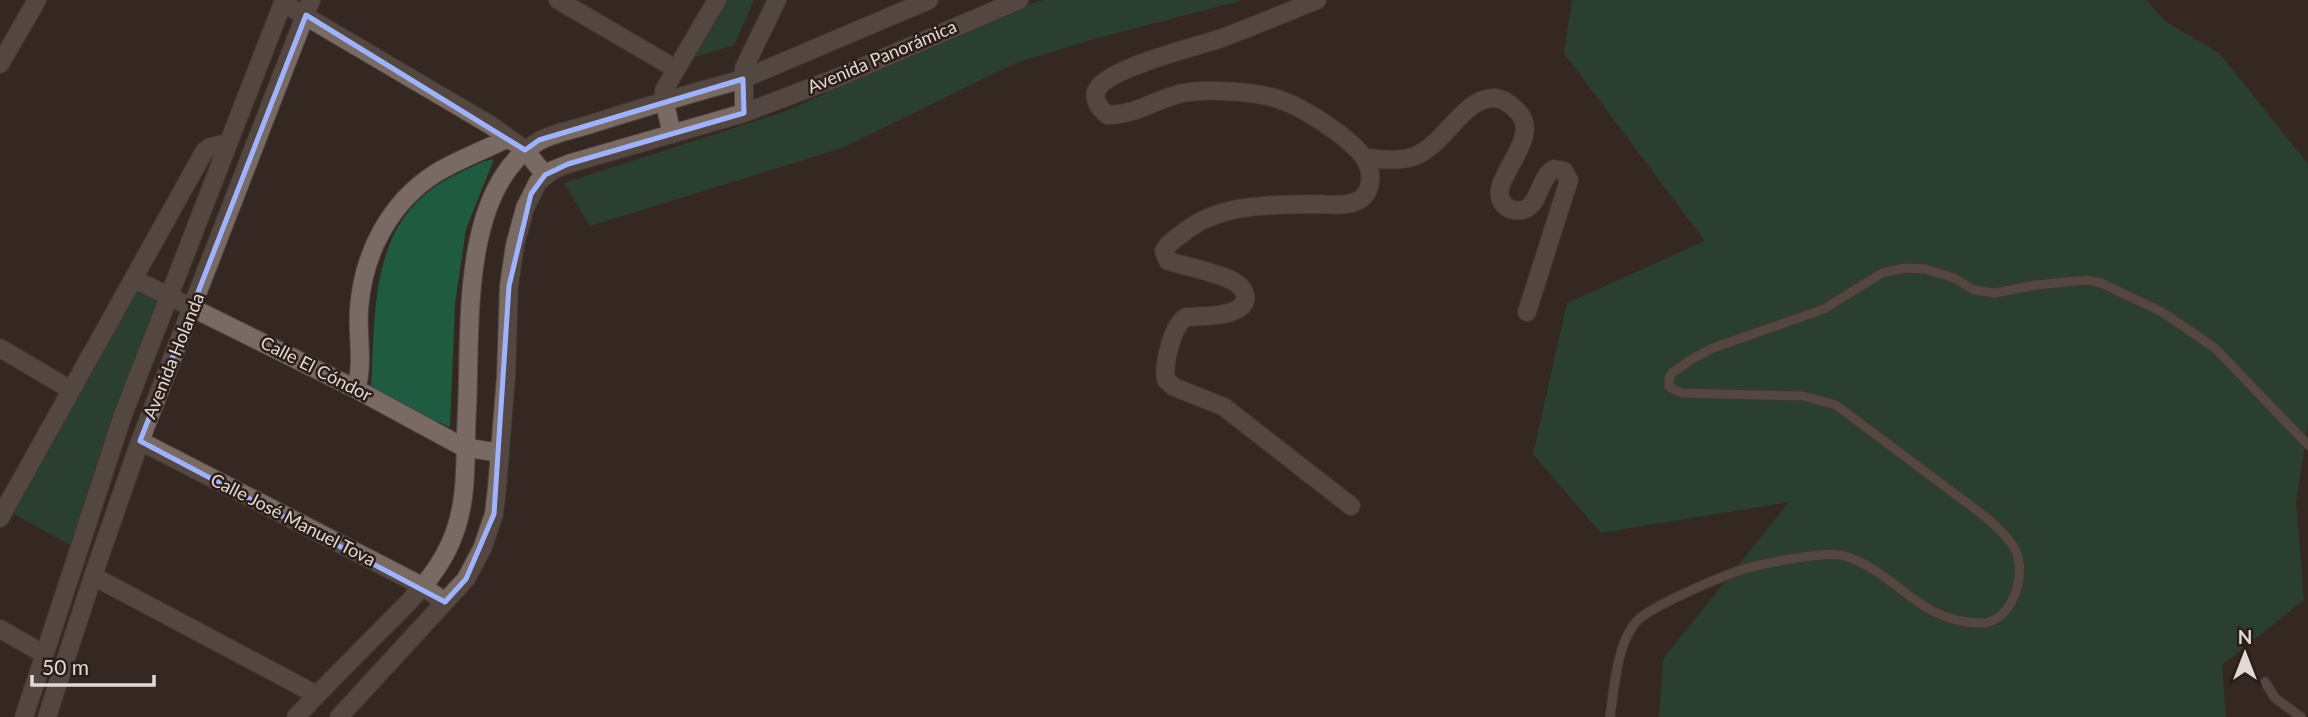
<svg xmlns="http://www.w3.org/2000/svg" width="2308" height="717" font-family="Lato,sans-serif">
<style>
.green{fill:#1f5b41}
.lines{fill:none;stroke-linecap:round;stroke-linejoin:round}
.lane-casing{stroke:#4f4540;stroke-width:11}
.street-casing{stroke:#4f4540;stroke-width:20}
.secondary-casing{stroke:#4f4540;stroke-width:20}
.lane{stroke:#7a6a64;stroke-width:9}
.street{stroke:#7a6a64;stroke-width:18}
.secondary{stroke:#7a6a64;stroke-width:18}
.marked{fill:none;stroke:#9fb3fd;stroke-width:5;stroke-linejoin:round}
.labels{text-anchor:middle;stroke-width:5;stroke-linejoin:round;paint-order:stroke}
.street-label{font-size:18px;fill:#e1d9d5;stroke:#2b1e19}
</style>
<rect width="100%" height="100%" fill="#352823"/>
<!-- green -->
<path class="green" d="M719,0H754L734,45L684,60Z
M1044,0H1243L1094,39L1016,63L842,148L590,226L564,183L786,111L1025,5Z
M1572,0H2146L2166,22L2219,53L2308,164V424L2296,502L2304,600L2222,665L2226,717H1659L1663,659L1789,502L1601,533L1533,454L1567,303L1705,241L1564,53Z
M494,159L466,229L455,303L450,427L371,392C376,307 367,216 459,173C470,168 482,161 494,159Z
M143,289L160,301L70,545L12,513L137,290Z"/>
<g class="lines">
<defs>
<path id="lane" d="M2265,682L2275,698L2301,717
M1610,717C1614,689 1617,642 1637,621C1651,606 1720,577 1741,570C1761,564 1827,550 1845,556C1898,573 1917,622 1980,623C2012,624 2028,574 2015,549C2009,537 1997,528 1987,518L1836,405L1803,396L1682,393L1669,387V378L1672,373L1692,359L1713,348L1824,309L1882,273L1905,268L1925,269L1954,278L1974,290L1995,293L2036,285L2087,280L2101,283L2162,312L2215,348L2308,445"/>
<path id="street" d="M558,0L676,69
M1317,0C1285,13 1254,26 1222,38C1195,47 1112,67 1098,88C1091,98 1100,109 1107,115C1137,115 1155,99 1183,93C1204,88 1258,92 1278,99C1303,107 1351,138 1365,159C1372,171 1373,189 1362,198C1350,208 1329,204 1315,204C1270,205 1219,203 1183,233C1175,239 1168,243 1164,251L1168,261C1187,267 1208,270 1226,278C1233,280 1244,287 1245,295C1250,318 1199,316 1186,317C1172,326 1163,365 1166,380L1174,387L1224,407L1351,506
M283,3L492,126L525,150L545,175
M0,64L37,0
M743,79L929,0
M744,113L839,77L1019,0
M1365,159L1367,158C1384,159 1399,162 1415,156C1445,145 1463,97 1495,98C1502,99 1509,103 1514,108C1552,138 1475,186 1508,208C1511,210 1518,211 1523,210C1540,205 1539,177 1554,169L1564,171L1569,180L1527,312
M134,279L356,389L463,447L500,453
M0,348L71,390
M356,389C364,364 357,334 359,309C363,254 389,203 436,173C459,159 485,150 508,138
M140,441L422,586L445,602
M0,518L204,152L210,147L228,143
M93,576L317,695
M0,629L44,654"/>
<path id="secondary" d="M672,134L664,100V90L717,0
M24,717L123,415L284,0
M47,717L93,576L140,441L311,0
M296,717C324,687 352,659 381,630C407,604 435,578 450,544C470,500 464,455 467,409C471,329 460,191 536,143C551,133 573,130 591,124C641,108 692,93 743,79
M339,717L466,579L482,549L494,514L497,488L506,377L509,286L515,245L525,208L538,182L553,170L568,164L744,113V68L777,0"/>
</defs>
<!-- lane casing -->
<use href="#lane" class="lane-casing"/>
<!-- street casing -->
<use href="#street" class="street-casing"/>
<!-- secondary casing -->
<use href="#secondary" class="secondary-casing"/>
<!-- lane -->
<use href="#lane" class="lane"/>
<!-- street -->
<use href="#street" class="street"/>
<!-- secondary -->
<use href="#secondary" class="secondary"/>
</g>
<!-- marked area -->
<path d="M0 0H2308V717H0ZM306,15L525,150L539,140L743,79L744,113L568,164L545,175L531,194L509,286L494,514L466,579L445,602L140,441Z" fill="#352823" fill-opacity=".55" fill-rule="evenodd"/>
<path class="marked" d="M306,15L525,150L539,140L743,79L744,113L568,164L545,175L531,194L509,286L494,514L466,579L445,602L140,441Z"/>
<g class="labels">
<!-- street labels -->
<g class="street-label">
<text transform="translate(882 57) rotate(-23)" y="6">Avenida Panorámica</text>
<text transform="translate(174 356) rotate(-68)" y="6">Avenida Holanda</text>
<text transform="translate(316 369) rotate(27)" y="6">Calle El Cóndor</text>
<text transform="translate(293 520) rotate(27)" y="6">Calle José Manuel Tova</text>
</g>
</g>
<!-- north arrow -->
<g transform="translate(2245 654)" stroke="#2b1e19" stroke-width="5" paint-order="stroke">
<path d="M0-5L12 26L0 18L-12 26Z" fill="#e1d9d5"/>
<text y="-10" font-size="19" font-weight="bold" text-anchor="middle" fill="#e1d9d5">N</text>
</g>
<!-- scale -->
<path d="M32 675v10h122v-10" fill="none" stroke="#e1d9d5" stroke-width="3.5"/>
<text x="42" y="675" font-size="21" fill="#e1d9d5" stroke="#2b1e19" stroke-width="5" paint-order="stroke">50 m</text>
</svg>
